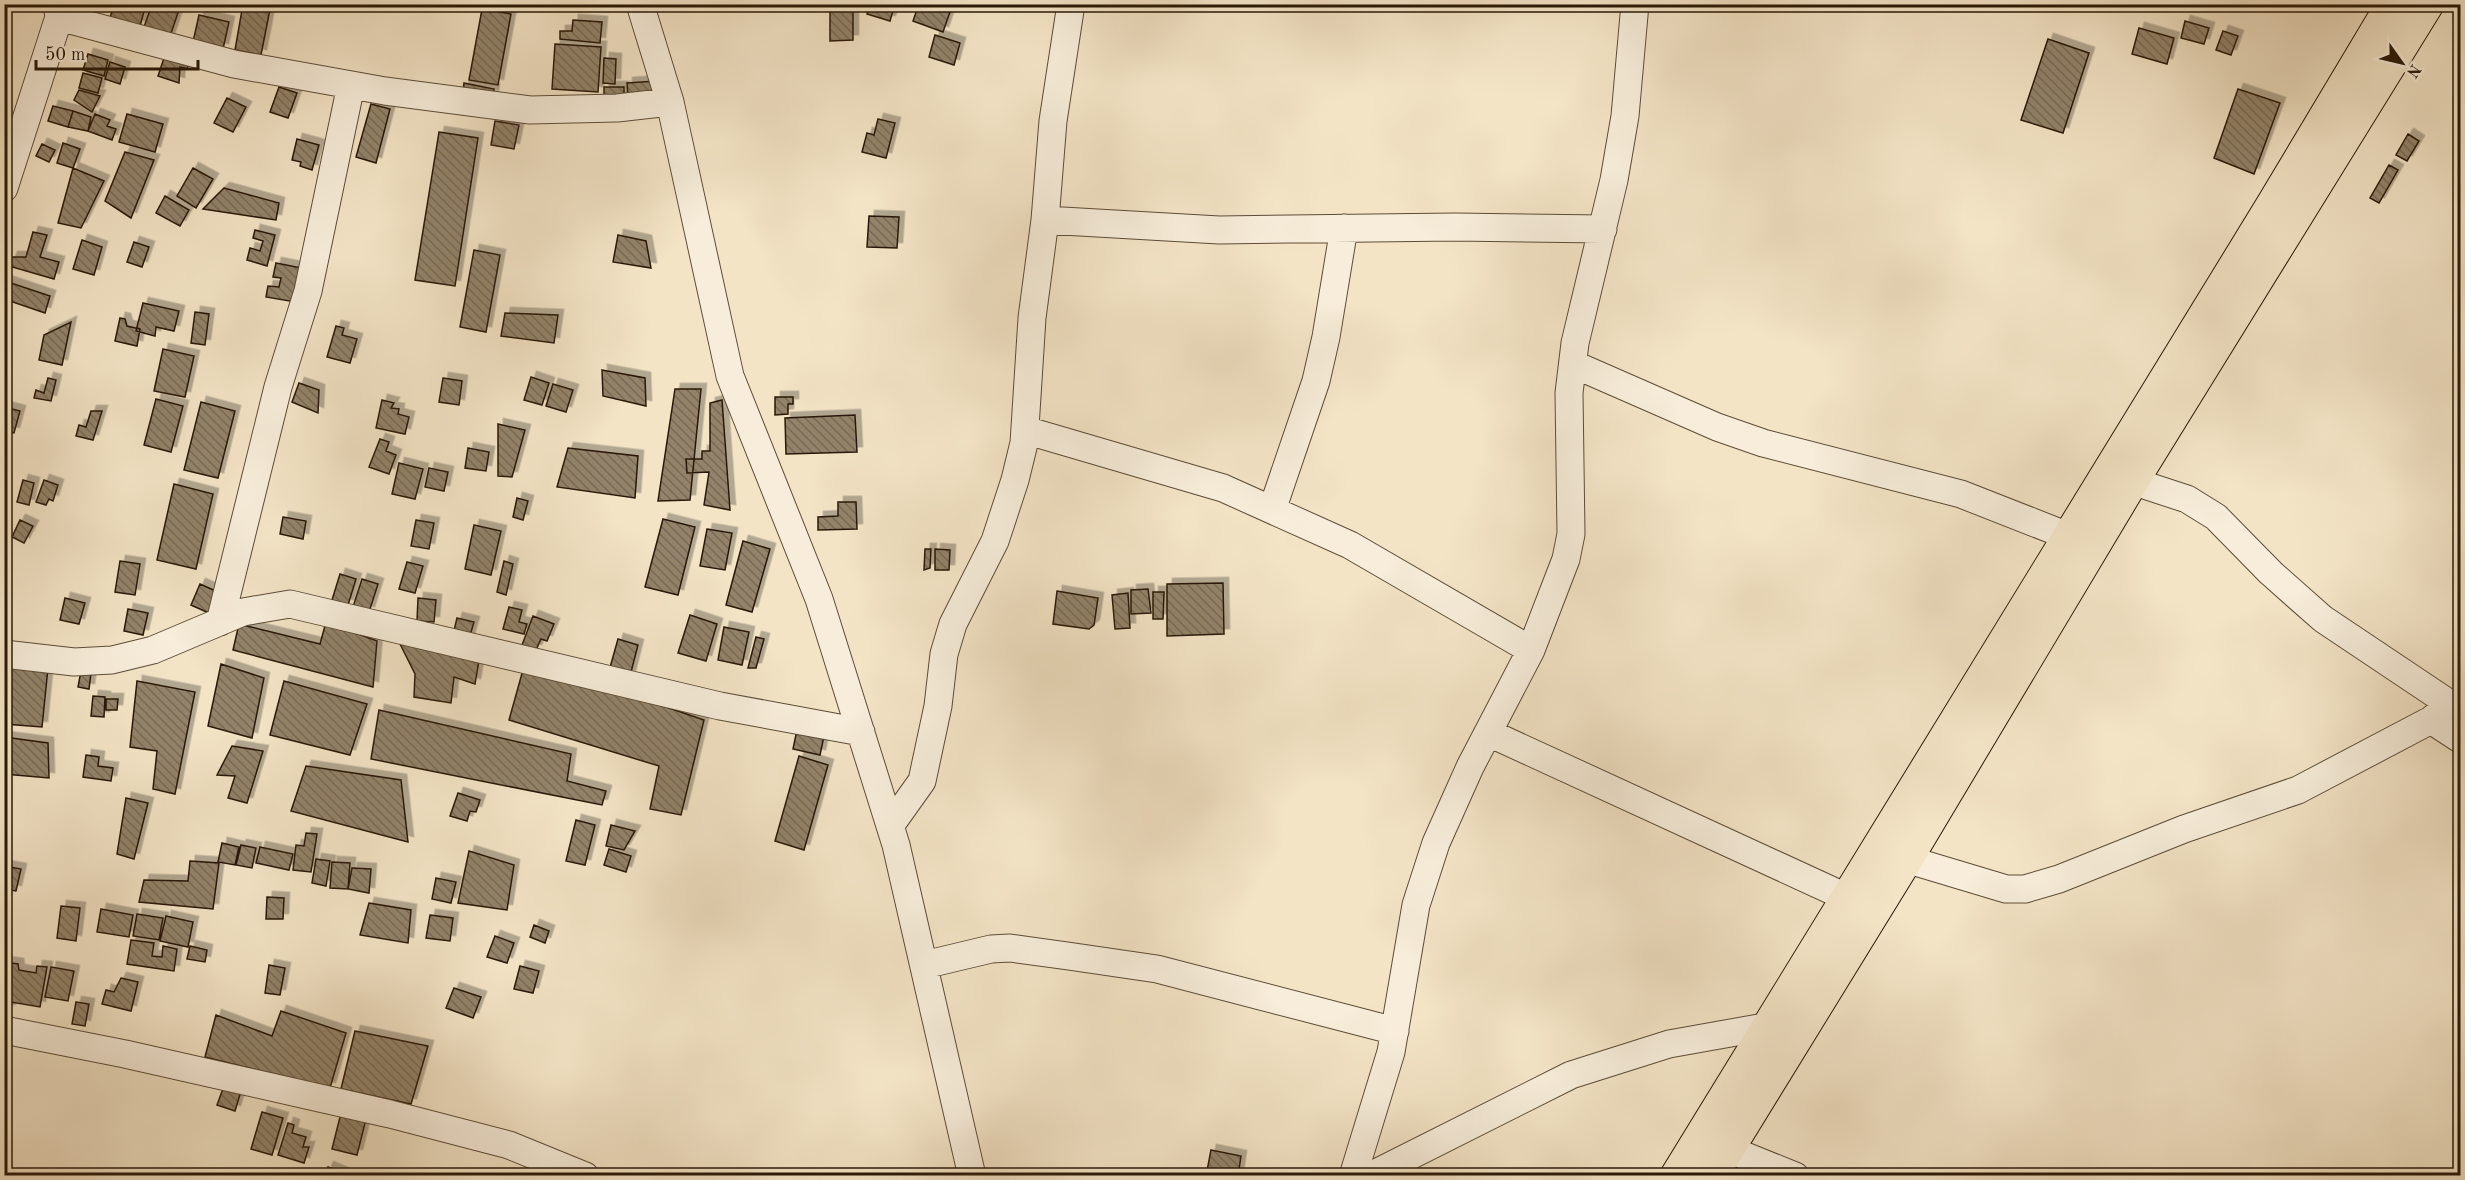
<svg xmlns="http://www.w3.org/2000/svg" width="2465" height="1180" font-family="'Old Standard TT',serif">
<style>
.building{fill:url(#building-back-hatch);stroke:#291907;stroke-width:1.5;filter:url(#shadow)}
.lines{fill:none;stroke-linecap:round;stroke-linejoin:round}
.minor-casing{stroke:#5c4c37;stroke-width:29}
.major-casing{stroke:#291907;stroke-width:35}
.minor{stroke:#f7edda;stroke-width:27}
.major{stroke:#f3e4c6;stroke-width:33}
</style>
<defs>
<pattern id="building-back-hatch" width="6" height="6" patternUnits="userSpaceOnUse" patternTransform="scale(1.5)"><rect width="6" height="6" fill="#92836a"/><path d="M-1 5l2 2M0 0l6 6M5-1l2 2" fill="none" stroke="#776a55"/></pattern>
<filter id="shadow"><feDropShadow dx="5.5" dy="-5.5" stdDeviation="0" flood-color="#0004"/></filter>
</defs>
<rect width="100%" height="100%" fill="#f3e4c6"/>
<filter id="stains"><feTurbulence type="fractalNoise" baseFrequency=".00333" numOctaves="4"/><feColorMatrix values="0 0 0 0 .2 0 0 0 0 .09 0 0 0 0 .02 0 0 0 .5 -.17"/></filter>
<radialGradient id="worn" r=".72"><stop offset=".6" stop-color="#630" stop-opacity="0"/><stop offset="1" stop-color="#630" stop-opacity=".3"/></radialGradient>
<!-- building -->
<path class="building" d="M114,4H146L140,26L110,18Z
M152,4H181L169,39L143,30Z
M243,4H271L261,55L235,50Z
M870,4H895L890,21L867,14Z
M919,4H937L951,9L943,32L913,21Z
M830,7H853V40L830,41Z
M482,9L511,14L498,85L469,80Z
M199,15L229,22L223,49L193,42Z
M573,20L602,22L600,43L560,39V31H572Z
M2185,21L2209,28L2204,44L2181,38Z
M2139,28L2174,38L2167,64L2132,54Z
M2223,31L2238,36L2231,55L2216,50Z
M935,35L960,43L954,65L929,57Z
M2048,39L2089,53L2063,133L2021,120Z
M555,44L601,47L598,92L552,89Z
M88,54L108,60L104,76L83,70Z
M165,55L189,63L187,69L180,67L179,83L158,76Z
M604,58L616,59L615,84L603,83Z
M110,62L125,67L120,84L105,79Z
M83,73L102,78L98,93L79,88Z
M656,81L657,96L628,98L627,83Z
M464,83L494,89L493,96L463,91Z
M279,87L297,93L288,118L270,112Z
M604,87H624V100H604Z
M2238,89L2280,103L2254,174L2214,158Z
M79,90L100,96L92,112L74,100Z
M227,98L246,107L233,132L214,123Z
M371,104L390,109L376,163L356,157Z
M53,106L73,111L68,127L48,121Z
M73,111L91,117L88,131L68,127Z
M95,114L110,120L107,126L116,129L112,140L88,131Z
M127,114L163,124L155,152L119,142Z
M878,119L895,123L886,158L862,152L867,133L874,135Z
M495,121L519,125L514,149L491,145Z
M439,132L478,138L455,286L415,280Z
M2408,134L2419,141L2407,161L2396,155Z
M297,139L319,145L312,170L300,166L301,162L292,160Z
M63,143L80,149L73,168L57,163Z
M42,144L55,150L49,162L36,156Z
M125,152L154,160L131,218L105,201Z
M2389,165L2398,170L2379,203L2370,198Z
M73,168L104,181L81,228L58,223Z
M193,168L213,179L196,208L177,196Z
M224,188L279,203L276,220L203,209Z
M165,196L189,210L180,226L156,213Z
M869,216L899,217L897,248L867,247Z
M255,230L275,235L267,266L247,260L250,248L260,251L263,241L253,238Z
M33,232L47,235L40,257L59,262L54,279L9,266L12,257H26Z
M618,235L646,241L651,268L613,262Z
M82,240L102,247L94,275L73,269Z
M134,242L149,247L142,267L127,262Z
M474,250L500,255L486,332L460,327Z
M276,263L307,269L301,303L266,297L268,286L279,287L281,278L273,277Z
M5,281L50,296L45,313L4,299Z
M143,303L179,311L174,331L156,327L155,336L136,331Z
M195,312L209,314L205,345L191,343Z
M505,313L558,315L554,343L501,336Z
M120,318L125,319L127,326L140,329L137,346L115,341Z
M71,322L62,365L39,360L44,335Z
M336,326L344,328L342,335L357,339L350,363L327,357Z
M163,349L194,356L185,397L154,391Z
M602,370L645,378L646,406L603,396Z
M531,377L549,383L542,405L524,400Z
M48,378L56,380L51,401L34,398L36,390L44,393Z
M443,378L462,381L459,405L439,402Z
M299,383L319,390L318,413L292,402Z
M553,384L573,390L566,412L546,406Z
M675,389H701L690,500L658,501Z
M775,397H793V404H788V414L775,415Z
M156,399L183,406L171,452L144,445Z
M382,400L394,403L391,408L399,409L398,414L409,417L405,434L376,428Z
M722,400L730,510L704,505L709,472L687,473L686,459H702V451H710V403Z
M201,402L235,411L218,478L184,470Z
M4,407L20,411L14,433L4,431Z
M91,411H102L93,440L76,436L79,425L86,427Z
M855,415L857,452L786,454L785,418Z
M498,424L525,430L512,477L498,476Z
M380,439L389,442L386,451L396,455L389,474L369,467Z
M468,448L489,452L486,471L465,468Z
M568,448L638,456L635,498L557,487Z
M399,463L423,469L415,499L392,494Z
M429,468L448,472L444,491L425,487Z
M23,480L34,483L29,505L17,502Z
M44,480L58,485L53,501L49,499L46,505L36,502Z
M174,484L213,494L196,569L157,560Z
M517,498L528,501L523,520L513,517Z
M838,502H856L857,529L818,530V517L838,516Z
M283,517L306,521L303,539L280,534Z
M663,519L695,527L678,595L645,587Z
M20,520L33,526L24,543L12,537Z
M416,520L434,523L429,549L411,546Z
M474,525L501,531L491,575L465,569Z
M707,529L732,533L725,570L700,566Z
M743,541L770,549L752,612L726,605Z
M925,549H931L930,568L924,570Z
M935,549L950,550L949,570H935Z
M120,561L140,564L135,595L115,592Z
M504,561L513,564L506,595L497,592Z
M407,562L423,566L415,593L399,589Z
M340,574L356,579L348,605L332,600Z
M362,579L378,584L369,612L353,607Z
M1223,583L1224,634L1167,636V584Z
M200,584L220,593L211,614L191,605Z
M1148,589L1151,613L1131,614V590Z
M1057,591L1098,598L1094,625L1089,629L1053,624Z
M1153,592H1164L1163,619H1153Z
M1128,593L1130,628L1115,629L1112,595Z
M65,598L85,603L79,624L60,620Z
M418,598L436,600L434,622L417,621Z
M509,607L522,610L519,622L527,624L524,634L503,629Z
M128,609L148,613L143,635L124,631Z
M690,615L717,624L706,661L678,653Z
M533,616L554,624L547,641L541,639L536,650L522,645Z
M457,618L474,622L469,639L453,635Z
M326,622L377,641L373,687L233,650L239,624L320,644Z
M724,627L749,632L742,665L718,660Z
M756,637L764,639L756,668H748Z
M618,639L638,645L630,676L609,671Z
M400,644L480,655L475,684L454,677L451,703L414,697L415,674Z
M526,659L704,720L681,815L650,809L659,766L509,720Z
M4,662L48,668L42,727L4,724Z
M221,664L264,678L252,738L208,726Z
M81,671L91,673L89,689L78,687Z
M137,681L195,692L175,794L153,789L157,751L130,747Z
M284,681L367,704L350,755L270,735Z
M93,696L105,697L104,717L91,716Z
M106,699H118L117,710H106Z
M379,710L571,754L567,781L606,791L602,805L371,759Z
M797,730L824,736L820,755L793,749Z
M4,737L48,743L49,778L4,774Z
M232,746L263,751L247,803L228,798L235,776L217,775Z
M86,755L99,757L98,766L113,768L111,781L83,777Z
M799,756L828,765L804,850L775,841Z
M306,766L401,780L408,842L291,811Z
M458,793L480,800L476,812L470,811L467,821L450,816Z
M126,798L148,803L134,859L117,854Z
M576,820L595,825L585,865L566,861Z
M611,825L635,831L624,850L606,846Z
M306,833L317,834L311,872L293,870L296,845L304,846Z
M222,843L239,847L235,865L218,862Z
M241,845L256,848L252,868L236,865Z
M260,847L293,854L289,870L256,863Z
M609,849L631,856L626,872L604,865Z
M469,851L514,865L507,910L458,903Z
M316,859L330,861L326,886L312,883Z
M190,861L219,863L213,909L139,902L144,880L188,881Z
M332,862L350,863L348,889L330,888Z
M4,866L21,869L16,891L4,889Z
M352,868L371,869L369,893L348,889Z
M436,878L456,882L451,903L432,899Z
M267,897L284,898L283,919H266Z
M369,903L411,910L408,943L360,935Z
M61,906L80,908L76,941L57,938Z
M101,909L133,915L129,937L97,932Z
M137,914L163,918L159,940L133,936Z
M430,915L453,918L450,941L426,938Z
M166,916L193,922L188,947L160,941Z
M534,925L549,931L545,943L530,937Z
M495,936L514,943L507,963L487,957Z
M131,940L154,943L152,956L162,957L163,946L177,949L174,971L127,964Z
M190,946L207,950L205,962L187,959Z
M4,962L18,964L19,970L36,973L37,966L47,967L40,1007L11,1002L10,1010L4,1009Z
M269,965L285,968L280,995L265,993Z
M520,966L539,971L533,993L514,989Z
M51,967L74,971L68,1001L45,997Z
M121,978L138,982L131,1011L102,1004L106,990L114,992Z
M454,988L481,997L473,1018L446,1008Z
M76,1002L89,1004L85,1026L72,1024Z
M281,1011L346,1033L330,1088L205,1057L216,1015L272,1036Z
M355,1031L428,1046L411,1104L341,1089Z
M224,1086L241,1091L235,1111L217,1105Z
M342,1109L367,1115L357,1155L332,1149Z
M262,1112L283,1118L272,1155L251,1149Z
M288,1123L294,1125L292,1133L306,1137L303,1147H309L304,1163L278,1155Z
M1211,1150L1241,1156L1238,1176H1206Z
M328,1167L349,1176H325Z"/>
<g class="lines">
<defs>
<path id="minor" d="M640,4L670,102L730,376L819,599L896,845L972,1176
M59,17L234,64L385,91L530,110L617,108L670,102
M4,188L59,17L57,4
M1045,220L1219,230L1455,227L1603,229
M1573,364L1717,427L1763,443L1961,494L2068,536
M1025,430L1223,488L1350,545L1531,650
M2132,481L2187,499L2216,517L2271,573L2323,619L2450,704
M1272,510L1316,381L1326,337L1344,228
M220,622L278,387L308,291L351,85
M4,654L74,662L112,660L153,650L243,612L290,604L720,706L861,732
M2431,720L2460,739
M1489,733L1848,898
M890,826L922,781L938,706L944,654L953,624L995,541L1015,480L1024,443L1032,318L1045,220L1053,121L1071,4
M1906,859L2006,889H2025L2059,879L2184,829L2298,790L2431,720L2450,704L2460,701
M924,965L991,949L1010,948L1068,956L1157,969L1395,1031
M4,1030L125,1054L390,1114L509,1145L585,1176
M1728,1149L1795,1176
M1353,1176L1391,1052L1416,905L1436,843L1470,767L1531,650L1566,559L1571,534L1569,393L1575,343L1614,180L1625,116L1635,4
M1370,1176L1571,1075L1669,1044L1770,1026"/>
<path id="major" d="M1677,1176L2274,203L2393,4
M1711,1176L1906,859L2132,481L2427,4"/>
</defs>
<!-- minor casing -->
<use href="#minor" class="minor-casing"/>
<!-- major casing -->
<use href="#major" class="major-casing"/>
<!-- minor -->
<use href="#minor" class="minor"/>
<!-- major -->
<use href="#major" class="major"/>
</g>
<!-- margin -->
<rect width="2465" height="1180" fill="none" stroke="#f3e4c6" stroke-width="24"/>
<rect x="6" y="6" width="2453" height="1168" fill="none" stroke="#291907" stroke-width="3"/>
<rect x="12" y="12" width="2441" height="1156" fill="none" stroke="#291907" stroke-width="1.5"/>
<!-- north arrow -->
<g transform="translate(2402 63) rotate(124)" stroke="#f7edda" stroke-width="4.5" paint-order="stroke">
<path d="M0-4.5L10 22L0 15L-10 22Z" fill="#291907"/>
<text y="-9" font-size="16" font-weight="bold" text-anchor="middle" fill="#291907">N</text>
</g>
<!-- scale -->
<path d="M36 60v9h162v-9" fill="none" stroke="#291907" stroke-width="3"/>
<text x="45" y="60" font-size="18" fill="#291907" stroke="#f7edda" stroke-width="4.5" paint-order="stroke">50 m</text>
<rect width="100%" height="100%" filter="url(#stains)"/>
<rect width="100%" height="100%" fill="url(#worn)"/>
</svg>
